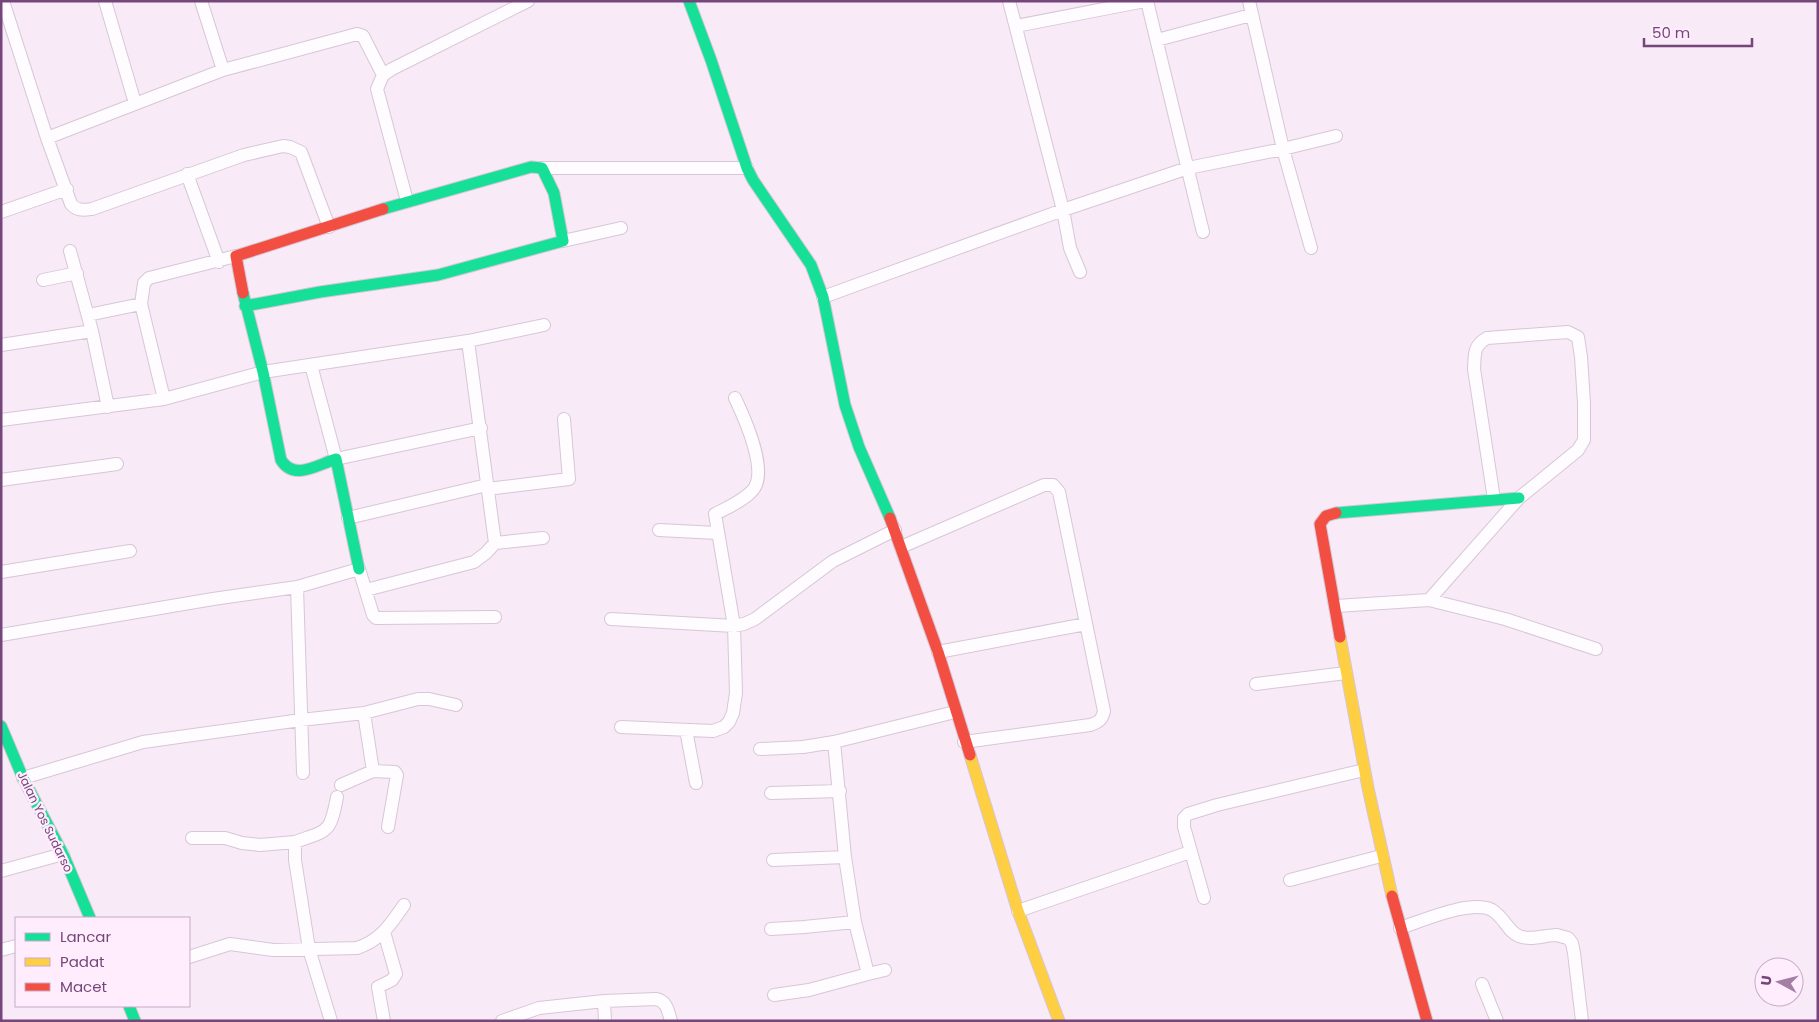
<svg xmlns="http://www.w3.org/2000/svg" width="1819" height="1022" font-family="Poppins,sans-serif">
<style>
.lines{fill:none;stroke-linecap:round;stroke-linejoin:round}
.street-casing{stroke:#d6c7d6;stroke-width:14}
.fast-casing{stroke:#d6c6d5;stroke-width:13}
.slow-casing{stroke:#d6c6d5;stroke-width:13}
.jam-casing{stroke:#d6c6d5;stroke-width:13}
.street{stroke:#fefcfe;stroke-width:12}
.fast{stroke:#16e098;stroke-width:11}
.slow{stroke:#ffcf43;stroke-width:11}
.jam{stroke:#f24e42;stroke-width:11}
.labels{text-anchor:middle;stroke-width:4.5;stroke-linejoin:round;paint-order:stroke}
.street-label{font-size:12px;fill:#74467a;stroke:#ffedfd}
</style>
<rect width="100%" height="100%" fill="#f9eaf7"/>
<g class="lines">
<defs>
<path id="street" d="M3,1L47,138L71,204C77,211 83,210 92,209L244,155L283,146L290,147L301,152L329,227
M105,1L135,103
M1009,1L1063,210L1070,248L1080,272
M1147,1L1203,232
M1249,1L1283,149L1311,248
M1016,26L1145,1
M1157,40L1251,15
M223,70L357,34L363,36L383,75
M47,138L223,70L201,1
M542,168H747
M187,174L219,262
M407,201L377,89L383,75L392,69L528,1
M1,212L67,189
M563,241L621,228
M70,251L92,331L108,407
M43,280L77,273
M823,297L1063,210L1188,168L1283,149L1336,136
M88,315L141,304
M468,341L495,543L543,538
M1,345L92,331
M311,365L336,459L481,428
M164,399L141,304L144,283L149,278L236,256
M1,420L164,399L263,372L468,341L544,325
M1,480L117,464
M487,489L569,479L564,419
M348,518L487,485
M659,530L717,533
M901,547L1044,485H1053L1059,492L1104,711C1102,720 1099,722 1090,725L964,742
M1,572L130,551
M297,587L303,773
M366,590L474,562L486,553L495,543
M1429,600L1519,498L1578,450L1584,440V403L1581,357L1578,337L1568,332L1487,338C1473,346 1475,354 1474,369L1494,499
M1336,606L1429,600L1505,619L1596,649
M611,619L734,626L744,624L755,619L833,561L895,530
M1,635L213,599L297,587L359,569L373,615L376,618L495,617
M938,652L1086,624
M1256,684L1346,673
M364,713L373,771L395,772L397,775L388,827
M621,727L713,731L724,727L729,722L733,713L736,693L734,626L715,514C727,508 741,502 751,492C771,475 744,417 735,398
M686,730L696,783
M760,749L803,747L834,742L955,712
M23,778L143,742L301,720L364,713L418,699H429L456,705
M341,785L373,771
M771,793L840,791
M192,838H225L242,843L260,845L295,842
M773,860L845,857
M1,871L63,854
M1290,880L1381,856
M1204,898L1184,827V818L1188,814L1217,805L1364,770
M1018,911L1190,852
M1400,928C1422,921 1471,899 1492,910C1504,917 1508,932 1519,936C1531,941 1544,935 1557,935C1560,936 1564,937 1568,938L1572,943L1574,953L1582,1021
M771,929L804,927L855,922
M384,932L396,974L392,980L378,987L384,1021
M1,950L16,946
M189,957L230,944L273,950L357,948C381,940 390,925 404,905
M868,974L885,970
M1482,984L1497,1021
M774,995L809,990L868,974L855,922L845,857L834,742
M604,1001L605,1021
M331,1021L309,949L295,860V842C328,830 330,834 337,797
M502,1021L539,1008L604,1001L656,999C667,1001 668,1011 671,1021"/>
<path id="fast" d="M689,1L711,60L747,168L753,180L811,265L823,297L845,405L859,447L890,518
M243,293L263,372L281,460C294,481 317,465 336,459L359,569
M245,306L320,292L438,275L563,241L554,193L542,168L531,167L383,209
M1336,513L1519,498
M1,726L23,778L63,854L90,918
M129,1006L135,1021"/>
<path id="slow" d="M1340,637L1368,788L1392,896
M970,755L1018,911L1059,1021"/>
<path id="jam" d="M243,293L236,256L383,209
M1336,513L1326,516L1320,524L1340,637
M890,518L938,652L970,755
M1392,896L1427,1021"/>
</defs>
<!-- street casing -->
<use href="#street" class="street-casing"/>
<!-- fast casing -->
<use href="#fast" class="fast-casing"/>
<!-- slow casing -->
<use href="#slow" class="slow-casing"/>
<!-- jam casing -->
<use href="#jam" class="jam-casing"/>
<!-- street -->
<use href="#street" class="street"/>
<!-- fast -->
<use href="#fast" class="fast"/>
<!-- slow -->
<use href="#slow" class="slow"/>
<!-- jam -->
<use href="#jam" class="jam"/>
</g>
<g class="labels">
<!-- street labels -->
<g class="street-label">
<text transform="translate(45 822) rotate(64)" y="4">Jalan Yos Sudarso</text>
</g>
</g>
<!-- border -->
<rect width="1819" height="1022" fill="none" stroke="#74467a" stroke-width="5"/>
<!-- legend -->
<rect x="15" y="917" width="175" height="90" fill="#ffedfd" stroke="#c7aac9"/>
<rect x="25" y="933" width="25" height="8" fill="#16e098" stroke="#c7aac9"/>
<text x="60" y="942" font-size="15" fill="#74467a">Lancar</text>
<rect x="25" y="958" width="25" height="8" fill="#ffcf43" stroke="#c7aac9"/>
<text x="60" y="967" font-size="15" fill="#74467a">Padat</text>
<rect x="25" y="983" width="25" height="8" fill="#f24e42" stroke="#c7aac9"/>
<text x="60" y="992" font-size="15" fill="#74467a">Macet</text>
<!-- north arrow -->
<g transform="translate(1779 982) rotate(277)"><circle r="24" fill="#ffedfd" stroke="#c7aac9"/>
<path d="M0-4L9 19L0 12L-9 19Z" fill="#a37fa6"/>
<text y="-8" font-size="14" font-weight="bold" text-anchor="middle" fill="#74467a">U</text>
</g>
<!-- scale -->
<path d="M1644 38v8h108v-8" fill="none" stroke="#74467a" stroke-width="2.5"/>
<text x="1652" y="38" font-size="15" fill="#74467a" stroke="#ffedfd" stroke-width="4" paint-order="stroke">50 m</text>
</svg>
